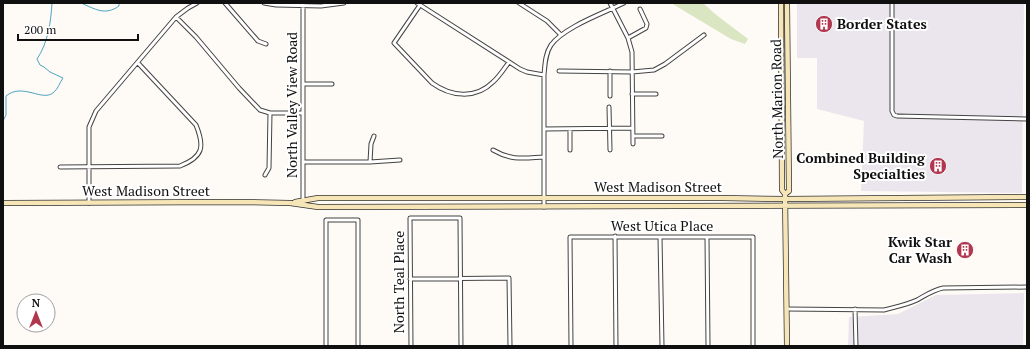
<svg xmlns="http://www.w3.org/2000/svg" width="1030" height="349" font-family="'PT Serif',serif">
<style>
.industrial{fill:#ebe6ed}
.green{fill:#dae5c1}
.lines{fill:none;stroke-linecap:round;stroke-linejoin:round}
.stream{stroke:#4da3bf;stroke-width:1}
.street-casing{stroke:#434343;stroke-width:5}
.secondary-casing{stroke:#323232;stroke-width:6}
.street{stroke:#fff;stroke-width:3}
.secondary{stroke:#f6e5b7;stroke-width:4.5}
.labels{text-anchor:middle;stroke-width:4;stroke-linejoin:round;paint-order:stroke}
.poi-label{font-size:14px;font-weight:bold;fill:#101010;stroke:#fff;text-anchor:end}
.street-label{font-size:14px;fill:#101010;stroke:#fff}
</style>
<rect width="100%" height="100%" fill="#fefaf5"/>
<!-- industrial -->
<path class="industrial" d="M797,3H1024L1022,193L861,191L864,121L817,109V58H797Z
M1024,293L1023,346H848L849,317L898,314L936,295Z"/>
<!-- green -->
<path class="green" d="M671,3H703L715,14L748,39L745,44L731,39Z"/>
<g class="lines">
<!-- stream -->
<path class="stream" d="M81,3C95,9 105,16 119,6V3
M3,121L6,115V96C23,82 43,103 54,92C58,89 60,82 63,78L50,72L44,67L40,65L37,59C48,43 51,21 52,3"/>
<defs>
<path id="street" d="M225,3L258,41L266,44
M264,3L276,5L321,6L344,3
M417,3L520,69L527,72L544,75
M519,3L547,21L561,35
M610,3L628,38L632,52L633,144
M892,3V111L894,115L897,116L1027,119
M420,5L394,43L432,83C450,96 475,100 493,82C499,77 504,69 509,62
M176,17L196,37L239,88L260,110L270,113H303
M628,38L646,28L647,24L640,9
M559,71L632,72L654,70L665,64L704,35
M610,71V96
M304,84H332
M632,94H656
M609,107L610,150
M544,129L633,128
M570,129V150
M633,136H662
M493,150C512,161 524,158 544,157
M303,162H370L400,160
M370,162L371,144L374,136
M60,167L180,166C203,157 205,147 196,125L138,63
M265,175L269,168L270,113
M303,201V5
M89,203V127L96,111L176,17L188,8L197,3
M544,207V75C545,65 545,54 551,45C564,27 604,13 624,3
M615,236L616,346
M660,237L662,346
M707,237L708,346
M410,279L509,278L510,346
M787,309L884,310C895,307 906,305 917,300C926,295 933,290 943,288L1027,287
M855,309L856,346
M326,346V220H358V346
M411,346L410,218H460L461,346
M571,346L570,237H753V346"/>
<path id="secondary" d="M781,3L782,190L785,194L787,346
M785,194L789,191L787,3
M295,202L318,198H722L785,199L1027,197
M3,203L238,202L290,203L318,207L1027,205"/>
</defs>
<!-- street casing -->
<use href="#street" class="street-casing"/>
<!-- secondary casing -->
<use href="#secondary" class="secondary-casing"/>
<!-- street -->
<use href="#street" class="street"/>
<!-- secondary -->
<use href="#secondary" class="secondary"/>
</g>
<!-- icons -->
<defs>
<symbol id="building-disc" viewBox="-11 -11 22 22"><circle r="9.5" fill="#b13750" stroke="#fff"/><path d="M-4-6H4V6H1V3H-1V6H-4ZM-2.5-4.3h1.7v1.8h-1.7ZM.8-4.3h1.7v1.8H.8ZM-2.5-1h1.7V.8h-1.7ZM.8-1h1.7V.8H.8Z" fill="#fff"/></symbol>
</defs>
<g fill-rule="evenodd">
<use href="#building-disc" x="814" y="14" width="20" height="20"/>
<use href="#building-disc" x="928" y="156" width="20" height="20"/>
<use href="#building-disc" x="955" y="240" width="20" height="20"/>
</g>
<g class="labels">
<!-- poi labels -->
<g class="poi-label">
<text x="837" y="29" text-anchor="start">Border States</text>
<text x="925" y="163">Combined Building<tspan x="925" dy="16">Specialties</tspan></text>
<text x="952" y="247">Kwik Star<tspan x="952" dy="16">Car Wash</tspan></text>
</g>
<!-- street labels -->
<g class="street-label">
<text transform="translate(777 99) rotate(-91)" y="5">North Marion Road</text>
<text transform="translate(292 105) rotate(-90)" y="5">North Valley View Road</text>
<text x="658" y="192">West Madison Street</text>
<text x="146" y="196">West Madison Street</text>
<text x="662" y="231">West Utica Place</text>
<text transform="translate(399 282) rotate(-90)" y="5">North Teal Place</text>
</g>
</g>
<!-- border -->
<rect width="1030" height="349" fill="none" stroke="#101010" stroke-width="8"/>
<!-- north arrow -->
<g transform="translate(36 313)"><circle r="19" fill="#ffffff" stroke="#9f9f9f"/>
<path d="M0-3L7 15L0 10L-7 15Z" fill="#b13750"/>
<text y="-6" font-size="11" font-weight="bold" text-anchor="middle" fill="#101010">N</text>
</g>
<!-- scale -->
<path d="M18 34v6h120v-6" fill="none" stroke="#101010" stroke-width="2"/>
<text x="24" y="34" font-size="12" fill="#101010" stroke="#ffffff" stroke-width="3" paint-order="stroke">200 m</text>
</svg>
